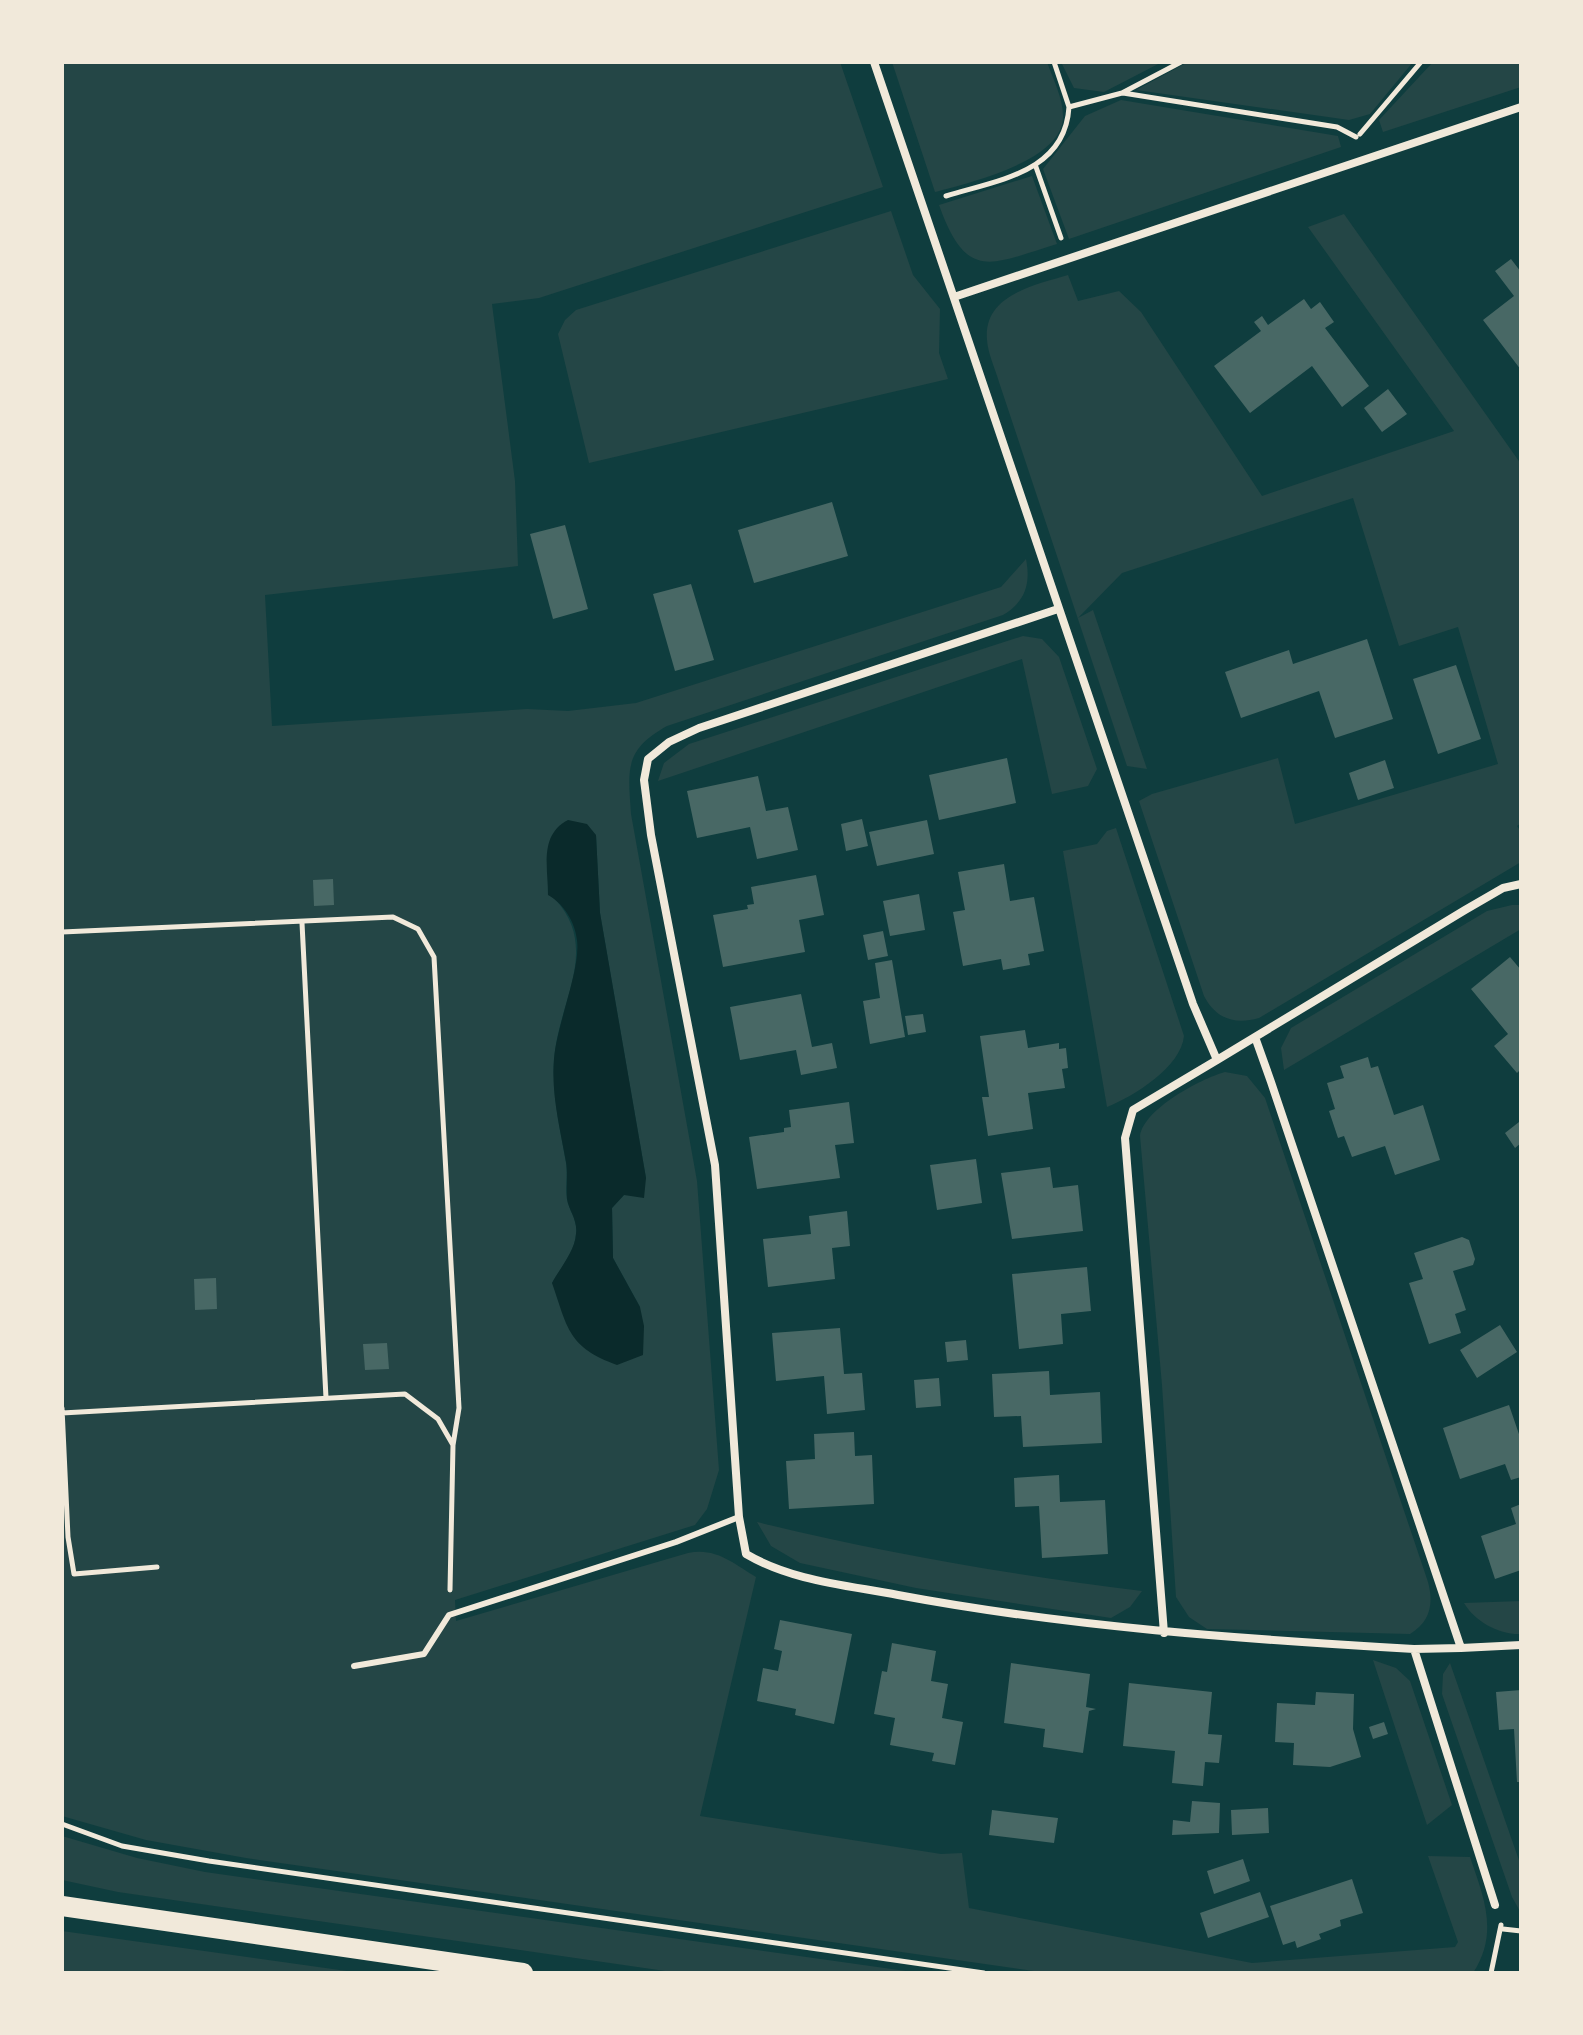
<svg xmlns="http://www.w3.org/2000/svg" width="1583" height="2035" font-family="'PT Sans',sans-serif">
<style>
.green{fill:#244646;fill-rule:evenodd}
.water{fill:#0a2a2b}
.building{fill:#486865}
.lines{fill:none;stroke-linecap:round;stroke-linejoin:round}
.path{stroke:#f1e9da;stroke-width:5}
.service{stroke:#f1e9da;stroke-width:6}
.minor{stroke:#f1e9da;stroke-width:8}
.primary{stroke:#f1e9da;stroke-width:20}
</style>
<rect width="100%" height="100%" fill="#0f3d3e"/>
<!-- green -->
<path class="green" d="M62,62H840L883,187L539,298L492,304L515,481L518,566L265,595L272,726L527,709L568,711L636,703L1001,587L1026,559C1031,584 1025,602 1003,615L667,726C624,750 628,769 631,814L697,1181L719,1470L707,1509L695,1525L455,1600L456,1621L688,1553C716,1547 734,1564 756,1577L700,1816L941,1854L962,1853L969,1908L1252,1963L1455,1947L1458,1942L1428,1856L1470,1857C1484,1898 1499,1933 1473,1973H1048L246,1858L146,1840L62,1816ZM596,836L600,913L646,1178L638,1195H624L612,1208L613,1258L640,1307L552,1283C561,1268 575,1251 576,1234C578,1220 569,1211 567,1199C565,1187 568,1175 566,1163C560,1128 552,1096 554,1060C558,1002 601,949 555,899Z
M892,62H1047C1053,79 1063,98 1063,116C1064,161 968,183 935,192Z
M1061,62H1162L1104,92L1074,88Z
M1188,62H1413L1370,114L1349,120L1136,90Z
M1433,62H1521V87L1383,132L1379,120Z
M1121,100L1338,136L1341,147L1069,239L1043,169L1085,116Z
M1032,176L1057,244C991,264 967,283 939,205Z
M891,211L913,275L940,309L939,353L948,379L589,463L558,334L565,320L576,310Z
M1344,214L1521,464V823L1517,826L1521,832V862L1259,1018C1235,1025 1216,1019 1204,996L1139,801L1152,794L1278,758L1295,824L1498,764L1458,627L1399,646L1353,498L1122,573L1078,618L1093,610L1147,769L1127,766L999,382C995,368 988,354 987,340C983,295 1035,285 1068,275L1078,301L1119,291L1141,312L1262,496L1454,431L1308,227Z
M1023,636L1042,639L1059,657L1097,769L1088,786L1052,794L1022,659L658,781L664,763L689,744Z
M1116,828L1184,1036C1181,1067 1134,1096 1107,1107L1063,851L1097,844L1107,831Z
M1512,905H1521V929L1284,1070L1281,1048L1291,1028L1487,911Z
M1225,1072L1247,1076L1265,1098L1428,1582C1434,1604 1430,1622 1410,1634L1207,1629L1189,1617L1176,1597L1162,1385L1140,1136C1144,1109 1200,1079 1225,1072Z
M757,1522C884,1553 1011,1575 1142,1591L1130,1607L1111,1618L916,1588L800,1563L771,1546Z
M1521,1601V1634C1500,1635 1475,1622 1464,1603Z
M1373,1660L1396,1668L1410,1681L1452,1805L1427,1825Z
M1450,1663L1521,1866V1913L1512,1897L1442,1694L1443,1674Z
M62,1836L137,1858L205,1872L920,1973H679L118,1892L62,1880Z
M62,1931L361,1973H62Z"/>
<!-- water -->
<path class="water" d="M568,820L587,824L596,835L600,913L646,1178L644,1198L624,1195L612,1208L613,1258L640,1307L644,1326L643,1355L617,1365C568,1347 568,1329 552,1283C560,1268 575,1251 576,1234C578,1220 569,1211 567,1199C566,1187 568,1174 566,1162C560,1128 551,1095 554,1059C557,1023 581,969 577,940C575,922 564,904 548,895C548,867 539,835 568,820Z"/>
<!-- building -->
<path class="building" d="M1511,259L1521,272V370L1483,320L1514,296L1495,271Z
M1304,299L1311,309L1320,302L1334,322L1325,328L1369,386L1342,407L1312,366L1250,413L1214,366L1261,331L1254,322L1262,316L1268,325Z
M1388,389L1407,414L1382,432L1364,408Z
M832,502L848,556L754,583L738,530Z
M565,525L588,609L553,619L530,534Z
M691,584L714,660L675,671L653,594Z
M1367,639L1393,719L1335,738L1319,691L1241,718L1225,672L1289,650L1293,664Z
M1456,665L1481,739L1438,754L1413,679Z
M1007,758L1016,803L939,820L929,775Z
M1385,760L1394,788L1358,800L1349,773Z
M758,776L766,811L788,807L798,850L757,859L750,827L697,838L687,791Z
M862,819L868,846L846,851L841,824Z
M927,820L934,854L877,866L869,832Z
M1004,864L1010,901L1034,897L1044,951L1028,954L1030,965L1003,970L1001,959L963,966L953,912L965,910L958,872Z
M816,875L824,915L799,920L805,952L723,967L713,915L748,909L747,905L754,904L751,887Z
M333,879L334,905L314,906L313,880Z
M919,894L925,930L890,936L883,901Z
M883,931L888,956L868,960L863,935Z
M1510,957L1521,970V1069L1517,1073L1494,1046L1508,1034L1471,989Z
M892,960L905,1037L870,1044L863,1001L880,998L875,963Z
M801,994L812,1047L832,1043L837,1068L801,1075L796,1050L740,1060L730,1007Z
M923,1014L926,1032L908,1035L905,1016Z
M1025,1030L1028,1048L1059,1043V1049L1066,1048L1068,1068L1062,1069L1065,1088L1028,1093L1033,1129L988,1136L982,1097H989L980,1036Z
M1368,1057L1371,1068L1378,1066L1394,1115L1423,1105L1440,1160L1395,1175L1385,1146L1352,1157L1344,1136L1338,1138L1329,1111L1335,1109L1327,1083L1344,1078L1340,1066Z
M849,1102L854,1143L835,1145L840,1178L757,1189L749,1137L784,1132V1128L791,1127L789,1110Z
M1519,1122L1521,1143L1515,1148L1505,1133Z
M976,1159L982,1203L937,1210L930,1165Z
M1050,1167L1053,1188L1078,1185L1083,1231L1012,1239L1001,1173Z
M847,1211L850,1246L832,1248L835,1279L768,1287L763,1239L811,1234L809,1216Z
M1462,1237L1469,1240L1475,1259L1473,1265L1453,1271L1466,1310L1455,1314L1461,1333L1429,1344L1409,1283L1423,1279L1414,1253Z
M1087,1267L1091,1311L1061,1314L1063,1344L1019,1349L1012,1274Z
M216,1278L217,1309L195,1310L194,1279Z
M1500,1325L1517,1352L1477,1378L1460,1350Z
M840,1328L844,1374L862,1373L865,1410L827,1414L824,1376L776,1381L772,1333Z
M966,1340L968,1360L947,1362L945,1342Z
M387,1343L389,1369L365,1370L363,1344Z
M1049,1371L1050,1395L1100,1392L1102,1443L1023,1447L1021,1416L994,1417L992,1374Z
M939,1378L941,1406L916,1408L914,1380Z
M1509,1405L1521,1440V1477L1511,1480L1505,1464L1460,1479L1443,1428Z
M854,1432L855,1456L872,1455L874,1504L789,1509L786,1461L815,1459L814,1434Z
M1059,1475L1060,1502L1105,1500L1108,1554L1042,1558L1039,1506L1015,1507L1014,1478Z
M1521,1504V1570L1495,1579L1481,1536L1516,1524L1511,1508Z
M780,1620L852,1634L834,1724L795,1715L796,1709L757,1701L763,1668L778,1671L782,1651L774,1649Z
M892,1643L936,1651L931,1681L948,1684L942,1718L963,1722L955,1765L932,1761L934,1753L890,1745L895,1718L874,1714L882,1671L887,1672Z
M1011,1663L1090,1674L1086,1707L1096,1709L1089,1711L1083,1753L1043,1747L1045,1729L1004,1723Z
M1129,1683L1212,1692L1208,1734L1222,1735L1219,1763L1205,1762L1203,1786L1172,1783L1175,1751L1123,1746Z
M1521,1690V1782H1517L1514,1729L1499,1730L1496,1692Z
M1316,1692L1354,1694L1353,1729L1361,1757L1330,1767L1293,1765L1294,1743L1275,1742L1277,1703L1315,1705Z
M1384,1722L1388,1734L1373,1739L1369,1727Z
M1192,1801L1220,1803L1219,1833L1172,1835L1173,1820L1190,1822Z
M1268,1808L1269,1833L1232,1835L1231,1810Z
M992,1810L1058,1818L1054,1843L989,1835Z
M1243,1859L1250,1881L1214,1894L1207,1871Z
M1352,1879L1363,1913L1340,1920L1341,1926L1319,1934L1321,1939L1297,1948L1295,1941L1283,1945L1270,1906Z
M1260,1892L1269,1917L1208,1938L1200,1913Z"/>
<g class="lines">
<!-- path -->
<path class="path" d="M1054,62L1069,107
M1123,93L1337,127L1356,137
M1360,134L1421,62
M1036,167L1061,238
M946,196C997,180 1065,173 1069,107L1122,93L1181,62
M302,923L326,1398
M62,932L393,917L418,929L434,957L459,1408L453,1445
M62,1408L68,1537L74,1574L157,1567
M62,1413L405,1394L438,1419L453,1445L450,1590
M62,1824L122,1846L209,1861L984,1973
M1503,1929L1521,1931
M1491,1973L1501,1925"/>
<!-- service -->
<path class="service" d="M354,1666L424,1654L449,1615L676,1542L739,1517"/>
<!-- minor -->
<path class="minor" d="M874,62L1193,1004L1217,1060L1255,1037L1271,1082L1461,1648L1414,1649L1495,1905
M954,297L1521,107
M1058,609L699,728L669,742L648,759L644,780L651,835L715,1165L739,1517L746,1554C792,1581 846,1585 898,1595C1069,1627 1241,1639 1414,1649
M1255,1037L1465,910L1503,888L1521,884
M1164,1633L1125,1138L1133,1110L1217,1060
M1461,1648L1521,1645"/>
<!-- primary -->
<path class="primary" d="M62,1906L523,1973"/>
</g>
<!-- border -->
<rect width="1583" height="2035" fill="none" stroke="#f1e9da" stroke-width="128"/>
</svg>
